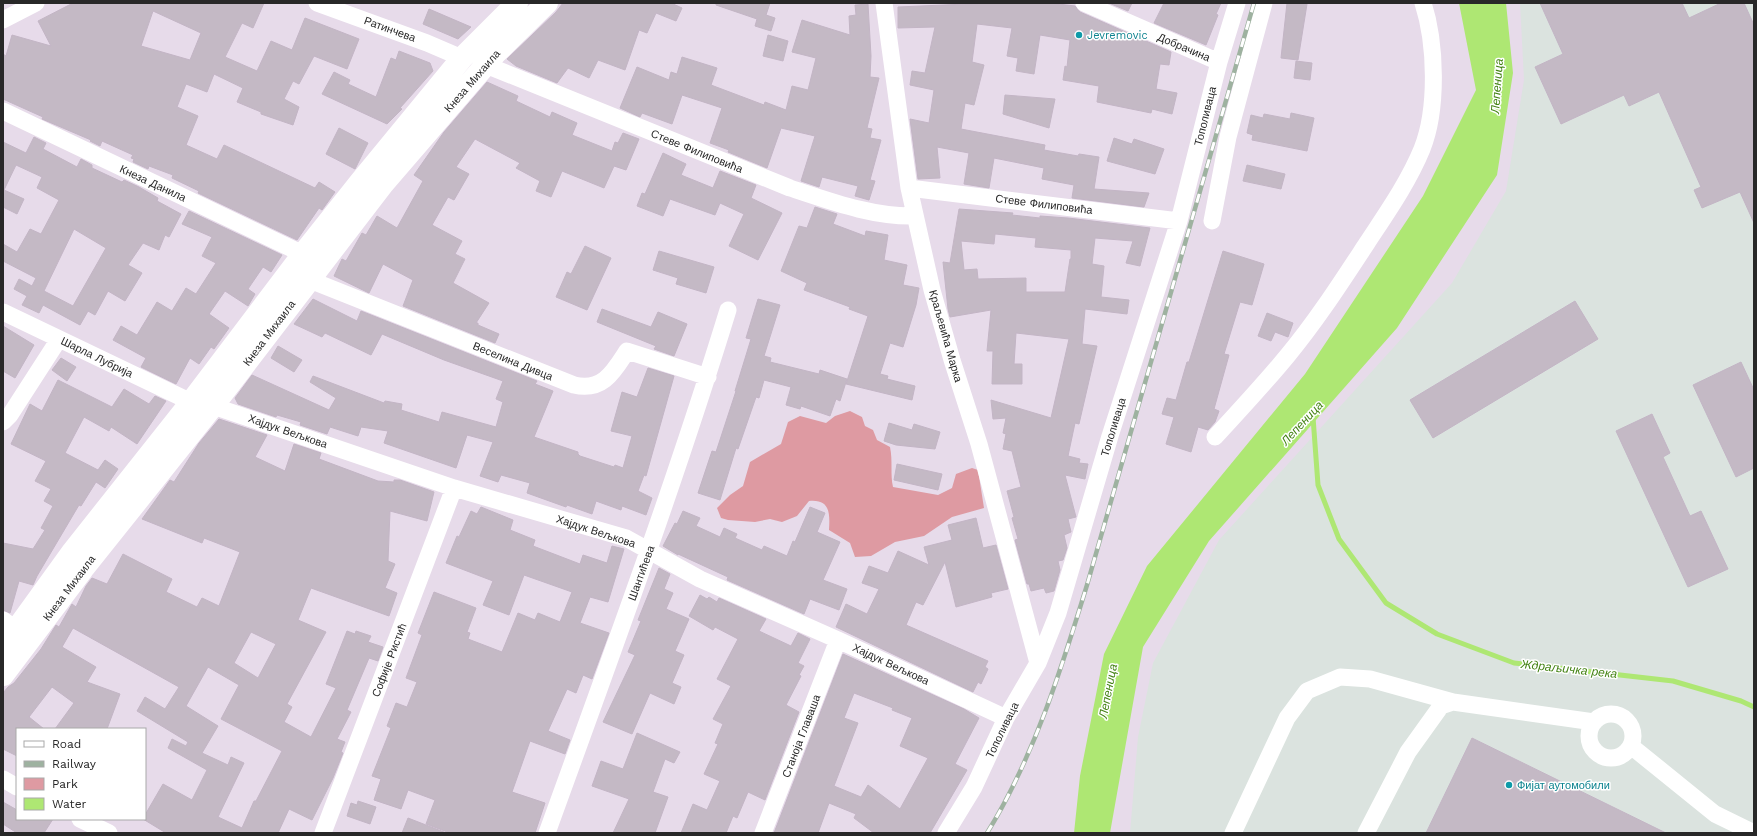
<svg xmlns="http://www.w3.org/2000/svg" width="1757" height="836" font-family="'Work Sans',sans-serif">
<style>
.industrial{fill:#dbe3df}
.green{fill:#de9aa2}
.water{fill:#aee773}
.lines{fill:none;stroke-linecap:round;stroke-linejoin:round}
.stream{stroke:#aee773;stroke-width:5}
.building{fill:#c4b9c5;stroke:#c3b5c5;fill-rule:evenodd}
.minor{stroke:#fff;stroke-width:17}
.secondary{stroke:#fff;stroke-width:22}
.rail-casing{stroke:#9eb2a0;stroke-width:4.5}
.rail{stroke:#fff;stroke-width:3;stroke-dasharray:9;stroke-linecap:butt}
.culture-dot{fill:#0f9aa8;stroke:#fff;stroke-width:1.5}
.labels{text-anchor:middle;stroke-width:3;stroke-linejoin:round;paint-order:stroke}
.street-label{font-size:11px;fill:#282828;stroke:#fff}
.culture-label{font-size:11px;fill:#0d838f;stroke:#fff;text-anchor:start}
.water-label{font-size:12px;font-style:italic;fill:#448315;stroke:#fff}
</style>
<rect width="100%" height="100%" fill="#e7dbea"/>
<!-- industrial -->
<path class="industrial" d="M1520,3H1754V833H1130L1138,737L1153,663L1219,540L1452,283L1506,191L1524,80Z"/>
<!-- green -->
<path class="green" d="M850,411L862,417L865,426L873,430L877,440L890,447C893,461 890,474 893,487L938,495L952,488L956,474L972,468L978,470L984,508L952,517L924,536L895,542L871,556L855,557L850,543L829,530C830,513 830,499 809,501L797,516L782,522L770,519L755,522L728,520L721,518L717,508L730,495L743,486L750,462L781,444L788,422L800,416L826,423L835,416Z"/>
<!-- water -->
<path class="water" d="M1459,3H1506L1513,73L1497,175L1397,328L1209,541L1143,647L1110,833H1074L1080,776L1104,654L1147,566L1305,374L1423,196L1476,90Z"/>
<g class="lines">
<!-- stream -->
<path class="stream" d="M1313,417L1318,485L1339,539L1386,603L1437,634L1514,663L1673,681L1741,701L1754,707"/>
</g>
<!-- building -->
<path class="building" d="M73,3H264L253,28L242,23L225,57L257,71L271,41L292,50L305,18L359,39L347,69L314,56L299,84L293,81L284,99L299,107L293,125L261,114V112L237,102L243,88L214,74L207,92L186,84L177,107L198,116L186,145L217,159L224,145L315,188L319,182L335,192L322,210L319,208L297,240L198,193L199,191L172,178L173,175L149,166L148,169L133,162L134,159L131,158L133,155L102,141L100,146L90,141L91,140L42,119L43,117L3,99V54L6,56L12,35L51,46L38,21ZM153,11L201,33L190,60L141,46Z
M563,3H671L682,8L676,21L656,13L647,33L639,30L625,70L598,60L589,78L568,68L557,83L516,66L507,59L556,12Z
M716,3H770L766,15L775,18L771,31L755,26L757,19L716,5Z
M989,3H1050L1075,6L1080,12L1171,52L1169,65L1160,64L1156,89L1177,93L1172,114L1152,109L1151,113L1097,102L1099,86L1063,80L1065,66L1067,67L1070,40L1040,35L1034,74L1016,71L1018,58L1007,56L1012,28L977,24L972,62L984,65L974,105L965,103L961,129L1045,145L1044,150L1078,156L1079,154L1099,157L1094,189L1149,193L1144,207L1072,198L1074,185L1042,179L1044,168L994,158L989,188L964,184L969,153L937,147L940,178L918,179L910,119L929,123L934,90L910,85L912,71L925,73L935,27L898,28V7Z
M1109,3H1132L1128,11Z
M1164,3H1221L1216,14L1218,15L1206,45L1154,23Z
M1287,3L1307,4L1298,60L1281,58Z
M1540,3H1682L1689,18L1721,3H1744L1754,25V223L1740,192L1702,208L1694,190L1701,187L1659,92L1629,106L1624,95L1561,124L1535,67L1563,54Z
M868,4L871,56L870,77L879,78L867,128L872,129L870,138L881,140L870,180L875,181L869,200L855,196L858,186L822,177L819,187L801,181L815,136L781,128L767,168L728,152L729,150L710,143L722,108L682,95L672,124L642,113L640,117L620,108L637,67L669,80L671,72L677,74L682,57L717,68L711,85L764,105L765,102L786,110L792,86L808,90L816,58L792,52L802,20L850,35L849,16L856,15L855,5Z
M429,9L471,27L458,39L423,24Z
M768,35L788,41L783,61L763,56Z
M399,51L430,63L433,71L400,108L402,109L387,124L322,94L334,72L350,80L348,84L376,97L391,58L396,60Z
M1296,61L1312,63L1310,80L1294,78Z
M487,82L518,96L516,101L550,117L552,112L577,123L572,135L612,151L615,142L618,143L623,133L639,139L626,170L614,166L604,188L562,171L551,197L536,191L540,181L516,168L520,163L475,139L456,167L469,174L454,200L448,197L432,225L462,241L455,254L465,259L453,283L489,303L476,323H478V325L499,334L495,343L403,306L413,280L383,264L369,293L334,276L342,259L346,261L362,233L366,235L377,216L397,228L423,181L414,175L444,132Z
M1005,95L1055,99L1049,128L1003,114Z
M1291,113L1314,118L1307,151L1252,140L1253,135L1247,133L1251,115L1263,118L1264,114L1290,119Z
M339,128L368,143L355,169L326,154Z
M34,137L46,143L43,149L77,167L81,159L92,165V168L122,182L124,180L139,187L158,198L157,201L181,214L169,237L165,235L159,250L143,243L128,265L142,273L125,301L108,291L95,315L88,311L80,325L43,305L39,313L22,305L27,296L14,289L19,279L32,286L36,278L3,261V244L17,252L30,229L41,234L59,200L37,188L42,177L16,165L4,190L24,199L17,214L3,207V142L26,153ZM74,229L106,248L73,306L44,291Z
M1114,138L1132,144L1134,139L1164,149L1155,174L1107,161Z
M663,153L686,164L681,175L713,188L720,171L756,185L751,198L782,213L758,260L729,246L744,214L720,203L715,215L670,199L663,216L637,206L642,193L645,194Z
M1247,165L1285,174L1281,189L1243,181Z
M815,207L837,214L833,224L865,236L866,231L888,235L884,260L907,265L903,285L919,288L916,305L903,347L890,343L880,374L888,376L887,379L915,386L912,400L846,384L868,316L849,309L850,307L804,290L807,283L781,271L799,226L807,228Z
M959,209L1013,213L1012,215L1040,218V216L1068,218L1150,228L1140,266L1126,263L1133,241L1095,238L1092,264L1104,266L1101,297L1129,300L1127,314L1085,309L1082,344L1097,346L1079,424L1075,423L1068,456L1080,459L1079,463L1088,464L1085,479L1065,475L1076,517L1068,519L1071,532L1064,535L1067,548L1063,560L1058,561L1060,570L1054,591L1046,593L1044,588L1031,591L1029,584H1027L1015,540L1018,539L1012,518L1014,517L1007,491L1021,487L1012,451L1003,449L1006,434L1003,433L1006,418L993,419L991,400L1051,418L1069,339L1016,333L1014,364H1022V384H992L993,351H987L991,310L950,317L948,309L943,262L950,263ZM995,234L1036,238L1035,247L1071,250V259H1070L1065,292H1026V278L978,279L977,269L964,270L961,241L994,244Z
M189,211L282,255L271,272L263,267L248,289L255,294L248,306L225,291L209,314L229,328L214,349L211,347L199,364L190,358L176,384L141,367L146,358L113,340L121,326L137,335L157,302L172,311L186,288L196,294L216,263L202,256L212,237L182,224Z
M585,246L611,258L587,310L556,297L567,272L571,274Z
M659,251L714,267L706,293L676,284L678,278L653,270Z
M1223,251L1264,264L1252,305L1240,302L1224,354L1229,355L1214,409L1219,411L1215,422L1208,430L1198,427L1191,452L1166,444L1174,417L1162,414L1167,398L1176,400L1187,362H1189Z
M313,299L357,321L361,311L537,381L535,384L553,391L534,437L578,452V454L580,456L614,467L615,465L623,468L632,436L611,431L622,392L637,397L648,368L674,376L646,476L644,475L638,491L652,498L646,515L622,506L621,510L596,501L592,514L567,505L566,507L527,493L530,483L501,475L498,482L480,476L493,442L467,435L456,468L384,443L388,431L361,427L358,436L330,427L327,434L300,425L301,422L277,415L276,417L238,404L235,398L252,375L329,410L336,398L310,382L313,376L384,403L385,401L402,404L401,410L439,422L442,412L496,427L503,402L496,399L503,381L444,360L382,334L371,355L325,333L322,337L294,324Z
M758,299L780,305L764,356L771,358L770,362L819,374L820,370L847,379L840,401L836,399L830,416L801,406L800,409L786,405L791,387L764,380L759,398L756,397L738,449L736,448L720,500L698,493L712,451L716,452L736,391H735L751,339L746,338Z
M1575,301L1598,339L1433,438L1410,400Z
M602,309L651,327L658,312L687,324L674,356L654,349L656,346L597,322Z
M1267,313L1293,323L1288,337L1275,332L1271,341L1258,336Z
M3,326L34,345L15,378L3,371Z
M278,346L302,360L294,372L271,358Z
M61,358L76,367L67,381L52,370Z
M1741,362L1754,390V468L1736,477L1693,385Z
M58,380L112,407L124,389L149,404L155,396L166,401L137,444L111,427L109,431L84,417L65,453L98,470L105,460L118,469L105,488L96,482L81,506L79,505L37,576L33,585L19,581L10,613L3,610V543L33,549L45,530L41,528L53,506L44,501L51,489L35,481L46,461L11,444L30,404L42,411Z
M1652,414L1670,453L1663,457L1690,516L1701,511L1728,569L1688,587L1616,431Z
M219,419L267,435L255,457L285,471L294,444L321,453L319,459L378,481L394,482V480H400L434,492L427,521L390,511L388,561L395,564L385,588L397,593L389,616L311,588L298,620L326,632L287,704L292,707L284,722L311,737L336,688L326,684L347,631L355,634L356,631L371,636L368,642L383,647L378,661L369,658L347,710L351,712L337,739L345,742L341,752L343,753L333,778L312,820L289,809L278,833H166L143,819H145V815L163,784L192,800L207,770L168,748L172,739L186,746L188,742L137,711L145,697L165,709L179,687L73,628L62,647L96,667L87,682L120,694L107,729H55L74,703L52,687L29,717L44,729H17V756L3,749V693L8,687L14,683L41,649L56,625L59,627L72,604L76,607L86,586L92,578L107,584L123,554L172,579L166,592L197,607L202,598L219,606L240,552L204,538L202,543L142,519L170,480L174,482L199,443ZM251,632L276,644L258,678L234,663ZM208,667L239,685L221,719L282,751L256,801H254L242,828L218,817L244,763L231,757L228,765L202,753L218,726L186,706Z
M889,423L912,430L914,424L940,432L935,449L896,445L884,441Z
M897,464L942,474L938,490L894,480Z
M481,507L513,520L510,530L535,540L533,546L580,564L583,555L607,563L612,546L624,549L608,602L590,597L580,623L609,633L592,679L583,675L576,693L567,689L548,731L570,740L565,754L530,741L512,792L545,803L535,833H450L426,824L435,800L408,790L401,809L374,800L381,779L372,776L391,728L387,726L396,703L407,707L417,682L406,678L422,635L418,633L434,592L476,608L467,632L470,633L468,639L502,652L518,613L535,620L538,613L560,622L572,592L524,575L509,615L483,605L493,581L446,563L457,536L459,537L471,511L477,514Z
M810,507L825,513L817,532L840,542L823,580L847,589L839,610L810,599L804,614L727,580L728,577L678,554V555L663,546L675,523L677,524L683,511L700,518L696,526L720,537L724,528L737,534L735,538L762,550L764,546L787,556L793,541L795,542Z
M976,518L983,548L996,545L1008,589L991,593L992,597L956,607L945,562L923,605L916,602L906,625L988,661L985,667L988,669L981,684L978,682L973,692L836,627L846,604L867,614L879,589L862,583L869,566L888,573L898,551L929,565L924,547L952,540L948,525Z
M659,568L670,574L664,589L673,593L666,609L689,619L675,651L684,655L672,683L681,687L674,704L650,693L632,734L603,722L635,655L628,652L641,621L638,620Z
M700,595L707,599L709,597L717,602L719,598L766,619L759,631L791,646L798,633L810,639L798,663L804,666L799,675L801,676L786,705L799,712L765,800L748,792L737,818L733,816L726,833H681L693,804L707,810L720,781L704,774L718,744L715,743L723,724L713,719L731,686L717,679L738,639L715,627L713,630L689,616Z
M843,654L964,709L979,718L955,764L967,770L930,833H874L854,818L856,814L829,803L818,833H774ZM854,693L893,708L892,710L912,718L900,746L928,758L900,809L868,785L861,797L834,786L858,723L844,718Z
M637,733L680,752L674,763L665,759L653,792L668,797L655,833H613L629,799L592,786L601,761L623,769Z
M1472,738L1666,833H1426Z
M358,801L376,807L370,824L347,816L351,803L357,805Z
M3,802L17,810V819H53L44,833H17L3,824Z
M408,818L444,832L443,833H402Z"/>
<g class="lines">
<!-- minor -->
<path class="minor" d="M317,3L427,43L462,58
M884,3L909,188L932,290L952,360L979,444L1038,663
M1084,3L1219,62
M3,20L36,3
M486,65L790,188C830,201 872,217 915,216
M3,111L303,254
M909,188L1179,221
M1212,221L1228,137L1264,3
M310,280L574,385C603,392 614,371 627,351L708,377
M3,312L191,402
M213,406L454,488L626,538L700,579L838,640L1006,718
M3,422L10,415L59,339
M1215,437C1240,410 1265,383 1288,355C1317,320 1342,281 1367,243C1386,214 1408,183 1422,149C1438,109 1436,43 1423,3
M3,620L17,630
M1589 736a22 22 0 1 1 44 0a22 22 0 1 1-44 0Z
M1631,746L1715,814L1754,833
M3,779L17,787
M80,819L109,833
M323,833L454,488
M547,833C610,659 674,486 728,310
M763,833L838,640
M946,833L974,787L1006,718L1038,663L1058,613L1110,436L1179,221L1219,62L1237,3
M1233,833L1287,718L1307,691L1340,677L1370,679L1453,702
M1366,833L1408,752L1441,706L1453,702L1594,722"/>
<!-- secondary -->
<path class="secondary" d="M3,648L73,551L191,402L303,254L360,182L462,58L517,3
M3,675L83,569L213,406L383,184L495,54L547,3"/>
<defs>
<path id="rail" d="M987,833C1034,757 1061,670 1087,585L1254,3"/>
</defs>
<!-- rail casing -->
<use href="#rail" class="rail-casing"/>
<!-- rail -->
<use href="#rail" class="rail"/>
</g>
<!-- markers -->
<g class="culture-dot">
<circle cx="1079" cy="35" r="4"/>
<circle cx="1509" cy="785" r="4"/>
</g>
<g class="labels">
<!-- street labels -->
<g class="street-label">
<text transform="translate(390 29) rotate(20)" y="4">Ратинчева</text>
<text transform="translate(1184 47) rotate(23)" y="4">Добрачина</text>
<text transform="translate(472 81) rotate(-49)" y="4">Кнеза Михаила</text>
<text transform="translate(1205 116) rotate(-76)" y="4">Тополиваца</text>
<text transform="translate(697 151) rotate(22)" y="4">Стеве Филиповића</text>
<text transform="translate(153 183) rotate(25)" y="4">Кнеза Данила</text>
<text transform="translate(1044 204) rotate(7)" y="4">Стеве Филиповића</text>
<text transform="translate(269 333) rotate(-53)" y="4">Кнеза Михаила</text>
<text transform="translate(946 336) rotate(74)" y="4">Краљевића Марка</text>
<text transform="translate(97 357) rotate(26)" y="4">Шарла Лубрија</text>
<text transform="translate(513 361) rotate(22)" y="4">Веселина Дивца</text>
<text transform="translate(1113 427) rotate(-73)" y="4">Тополиваца</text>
<text transform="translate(288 431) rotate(19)" y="4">Хајдук Вељкова</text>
<text transform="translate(596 531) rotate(18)" y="4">Хајдук Вељкова</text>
<text transform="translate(641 573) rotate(-70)" y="4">Шантићева</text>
<text transform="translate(69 588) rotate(-53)" y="4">Кнеза Михаила</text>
<text transform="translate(389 660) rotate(-69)" y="4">Софије Ристић</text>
<text transform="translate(891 664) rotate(25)" y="4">Хајдук Вељкова</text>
<text transform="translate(1002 730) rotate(-64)" y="4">Тополиваца</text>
<text transform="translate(801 736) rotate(-69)" y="4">Станоја Главаша</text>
</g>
<!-- culture labels -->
<g class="culture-label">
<text x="1087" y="39">Jevremovic</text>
<text x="1517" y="789">Фијат аутомобили</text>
</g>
<!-- water labels -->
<g class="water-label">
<text transform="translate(1497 86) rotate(-86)" y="4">Лепеница</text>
<text transform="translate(1302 423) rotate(-47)" y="4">Лепеница</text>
<text transform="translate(1569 669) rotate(6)" y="4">Ждраљичка река</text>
<text transform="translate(1108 691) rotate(-79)" y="4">Лепеница</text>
</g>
</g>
<!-- border -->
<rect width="1757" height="836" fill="none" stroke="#282828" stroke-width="8"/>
<!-- legend -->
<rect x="16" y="728" width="130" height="92" fill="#ffffff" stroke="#a9a9a9"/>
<rect x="24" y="741" width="20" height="6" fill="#ffffff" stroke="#a9a9a9"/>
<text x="52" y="748" font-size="12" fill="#282828">Road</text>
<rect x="24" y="761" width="20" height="6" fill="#9eb2a0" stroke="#a9a9a9"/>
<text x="52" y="768" font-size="12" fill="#282828">Railway</text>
<rect x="24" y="778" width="20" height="12" fill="#de9aa2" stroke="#a9a9a9"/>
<text x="52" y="788" font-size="12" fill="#282828">Park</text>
<rect x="24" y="798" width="20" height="12" fill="#aee773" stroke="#a9a9a9"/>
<text x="52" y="808" font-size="12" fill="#282828">Water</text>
</svg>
